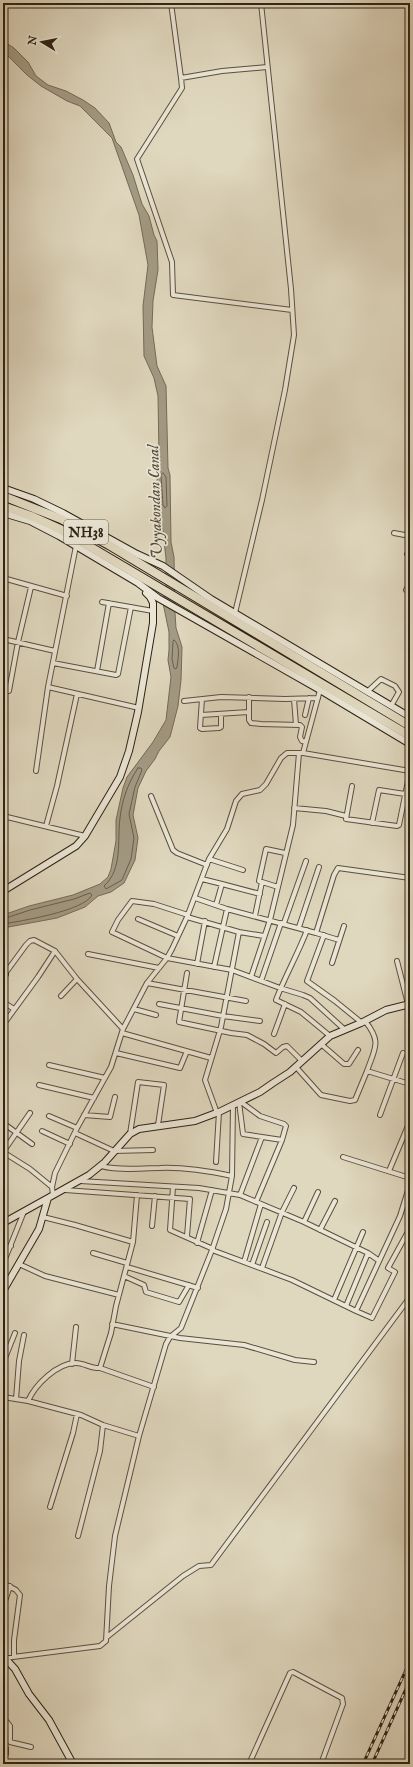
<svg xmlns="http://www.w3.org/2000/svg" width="413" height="1767" font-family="'IM FELL English',serif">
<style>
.water{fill:#a39a84;stroke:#756a57}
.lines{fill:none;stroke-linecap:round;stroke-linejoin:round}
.shore{stroke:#695e4c;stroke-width:1}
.street-casing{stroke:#5b503e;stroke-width:6}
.secondary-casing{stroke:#2f2314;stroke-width:8}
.highway-casing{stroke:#2f2314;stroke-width:10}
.street{stroke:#eae5d5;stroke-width:4}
.secondary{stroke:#eae5d5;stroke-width:6}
.highway{stroke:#dfd7be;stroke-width:8}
.rail-casing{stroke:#2f2314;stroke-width:3}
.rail{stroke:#eae5d5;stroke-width:1.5;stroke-dasharray:4.5;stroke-linecap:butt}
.labels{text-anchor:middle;stroke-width:3.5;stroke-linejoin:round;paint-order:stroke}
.shield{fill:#eae5d5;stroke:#675d4e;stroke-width:1}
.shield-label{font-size:14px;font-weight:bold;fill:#2f2314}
.water-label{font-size:16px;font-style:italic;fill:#584d3b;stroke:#eae5d5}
</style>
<rect width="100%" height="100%" fill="#dfd7be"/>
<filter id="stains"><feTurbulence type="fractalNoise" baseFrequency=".005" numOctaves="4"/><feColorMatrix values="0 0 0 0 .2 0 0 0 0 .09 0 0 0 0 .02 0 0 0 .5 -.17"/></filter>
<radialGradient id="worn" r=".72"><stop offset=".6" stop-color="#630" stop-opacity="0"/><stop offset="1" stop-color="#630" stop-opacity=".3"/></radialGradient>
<!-- water -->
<path class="water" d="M3,41L14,48L28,62L36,76L48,85L66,91L83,100L95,108L109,123L116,142L121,147L133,175L142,204L149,216L154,235L157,241L158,270L153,301L152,327L157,366L166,386L168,468L170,475L171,542L174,557L175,613L176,628L182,647L181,680L178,706L170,737L159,751L155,759L146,771L138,788L133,815L138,838L135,860L124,883L111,892L98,896L85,907L57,918L3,928V915L29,906L73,895L100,884L108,877L111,869L116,841V820L123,788L127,777L153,742L166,720L171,677L168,660L169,650V632L163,603L166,588V558L157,482L159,456L158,396L154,378L144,356L143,306L148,265L139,215L112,138L80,106L67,101L41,86L27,75L3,51Z"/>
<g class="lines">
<!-- shore -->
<path class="shore" d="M163,473L166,477L167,506L165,508L163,505L161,475Z
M174,640C181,645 178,659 177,667L176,669L174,668L172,659L173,642Z
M138,768H141L142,770L135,787L129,814L134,838L131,859L122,880L106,889L104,886C123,869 117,841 120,818C122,800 128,783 138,768Z
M3,919L30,910L74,899L90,893L92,895C84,911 21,921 3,924"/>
<defs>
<path id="street" d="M171,3L181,78L222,71L267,67
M181,78L182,88L137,159L172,262L173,295L292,310
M394,533L410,536
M76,546L48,687L139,708
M407,554L410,555
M3,578L67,596
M406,590L410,582
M102,602L153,611
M235,613L262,500L285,390L294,335L291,289L261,3
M3,639L55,651
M53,663L116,675L118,674L131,607
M97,671L109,603
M9,691L18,642L31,587
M367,692L381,679L395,686L399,692L391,706
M249,697V720L251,723L261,724L300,725L302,727L300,737L302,741L306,742
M202,699L200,728L202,729L219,728L221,727V714
M294,699L296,725
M184,701L221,697L285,699L318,698
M201,715L249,712
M305,715L309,698
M303,753L320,690
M36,771L48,687
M352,786L346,819L397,826L399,825L410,771
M151,796L173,850L177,853L207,865
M294,808L326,811L346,816
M3,816L85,836
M372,823L379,790L405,794
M46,826L57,786L77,694
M285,853L266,849L259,881L278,887L293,825L299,753
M209,859L243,870
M202,879L222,884L216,905
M222,884L260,894
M195,898L227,909L316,933
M188,915L154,904L132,901L118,920L112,932L167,958L232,970L280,988L303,995L310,998L345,1030
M255,916L262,882
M187,917L239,932L221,1027L205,1080L217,1113
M138,919L178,936
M284,923L306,861
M299,927L319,867
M307,930C298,954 285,976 276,1000L301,1012L330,1036
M239,932L264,936
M324,935L307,981L335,1001L362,1023
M339,940L316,933L334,875L338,868L410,878
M88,954L159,968
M397,961L408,1004
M332,963L344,926
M197,964L205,921
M214,967L227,909
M187,973L179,1022L231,1033L247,1035L264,1044L276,1053L283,1047L287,1046L302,1061
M4,975L26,945L30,941L34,940L55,951L77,979L123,1029
M251,977L270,920L278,887
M261,981L281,923
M147,983L246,1001
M61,996L77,979
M3,1002L14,1009
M159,1004L223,1016L260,1021
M134,1009L156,1015
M365,1021C382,1042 375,1048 367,1071L410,1084
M3,1025L38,977L55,951
M122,1033L211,1058
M274,1034L285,1004
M321,1044L344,1064H349L358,1050
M116,1053L180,1068L187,1051
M49,1065L105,1078
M296,1067L321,1095L350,1101L355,1100L367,1071
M39,1085L94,1098
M239,1102L243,1134L282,1140L256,1202
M241,1102L260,1116L284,1124L286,1126L282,1140
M84,1115L110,1117L115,1097
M380,1115L403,1053
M49,1116L77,1128
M3,1123L32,1144
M42,1131L70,1144
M75,1133L114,1151L153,1150
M130,1134L138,1082L164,1085L158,1125
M3,1152L30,1169L52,1187L53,1195
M3,1152L30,1113
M343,1157L410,1178
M216,1162L219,1112
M101,1166C120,1171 141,1168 160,1168C184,1167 208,1171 232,1176
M389,1171L410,1121
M80,1181L199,1188L240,1195L304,1222L368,1253L378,1260
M52,1187L55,1173L77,1128L111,1067L123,1029L147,983L167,958L172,949L187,917L209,859L227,829L236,801L242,794L260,790L266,784L281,758L287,753H303L410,771
M173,1187L170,1230L213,1249
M65,1190L190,1199L187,1236
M240,1195L262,1137
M43,1217L75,1225L133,1242
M304,1222L318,1192
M152,1226L155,1196
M320,1230L335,1201
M197,1243L212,1190
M3,1250L11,1246
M212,1250L226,1209L232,1176L233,1105
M93,1253L127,1263
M244,1262L261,1204
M3,1264L23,1214
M19,1264L45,1276L119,1295
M252,1265L267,1222
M127,1267L198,1288
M262,1268L282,1212L294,1188
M124,1276L144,1285L146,1292L179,1302L189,1285
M334,1300L363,1232
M346,1306L368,1253
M356,1311L372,1318L395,1272L388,1268L410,1228
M112,1324L180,1338L244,1345L295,1360L314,1362
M3,1363L15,1333
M72,1364L76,1327
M100,1368L154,1387
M3,1397L28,1401C35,1385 57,1363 76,1363C84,1363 92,1369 100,1368L111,1333L116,1306L133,1242L137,1195
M16,1399L19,1361L24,1335
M28,1401L81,1415L103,1425L139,1436
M50,1507L73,1433L77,1414
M78,1536L100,1451L103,1425
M3,1583L16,1590L20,1595L14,1640V1657
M3,1607L10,1586
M107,1637L183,1576L199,1566L211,1565L410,1297
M5,1658L100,1646L106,1641L109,1586L115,1536L139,1436L166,1344L170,1337L181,1328L212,1250L292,1280L356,1311L400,1216L410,1184
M3,1722H7L10,1726V1742L31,1747
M3,1745L6,1748V1754L3,1758
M249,1764L290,1673L293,1672L342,1698L343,1704L321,1764"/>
<path id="secondary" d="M3,488L34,499L63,513L137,554L163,566L211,599L410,717
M3,513L30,521L59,536L138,583L158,598L320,690L410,744
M3,891L76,846L85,836L120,777L129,751L138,712L153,623V603L150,597L146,593
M3,974H5
M3,1223L48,1198
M3,1291L39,1229L48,1198L89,1175L105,1162L130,1134L139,1129L195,1121L219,1112L260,1092L273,1083L290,1072L330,1036L361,1023L386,1010L410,1004
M3,1658H5L15,1669L29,1694L49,1720L73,1764"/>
<path id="highway" d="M3,496L61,519L109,545L410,726
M3,506L31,516L60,529L410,736"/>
</defs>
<!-- street casing -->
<use href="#street" class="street-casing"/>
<!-- secondary casing -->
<use href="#secondary" class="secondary-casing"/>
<!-- highway casing -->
<use href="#highway" class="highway-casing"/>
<!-- street -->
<use href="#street" class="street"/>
<!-- secondary -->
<use href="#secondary" class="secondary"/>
<!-- highway -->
<use href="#highway" class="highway"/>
<defs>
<path id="rail" d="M363,1764L410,1661
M372,1764L410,1680"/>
</defs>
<!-- rail casing -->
<use href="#rail" class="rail-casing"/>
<!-- rail -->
<use href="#rail" class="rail"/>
</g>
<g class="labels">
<!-- shield labels -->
<rect class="shield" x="64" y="520" width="44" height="24" rx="3"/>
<g class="shield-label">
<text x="86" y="537">NH38</text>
</g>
<!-- water labels -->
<g class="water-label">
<text transform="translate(154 502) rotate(-92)" y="6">Uyyakondan Canal</text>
</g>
</g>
<!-- margin -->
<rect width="413" height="1767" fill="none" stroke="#dfd7be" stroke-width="16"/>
<rect x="4" y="4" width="405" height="1759" fill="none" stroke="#2f2314" stroke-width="2"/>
<rect x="8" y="8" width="397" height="1751" fill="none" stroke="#2f2314"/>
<!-- north arrow -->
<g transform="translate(42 42) rotate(280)" stroke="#eae5d5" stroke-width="3" paint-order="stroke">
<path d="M0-3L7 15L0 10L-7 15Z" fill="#2f2314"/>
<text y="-6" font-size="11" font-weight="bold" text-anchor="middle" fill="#2f2314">N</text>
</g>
<rect width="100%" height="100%" filter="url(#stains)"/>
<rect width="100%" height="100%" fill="url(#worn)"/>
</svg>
